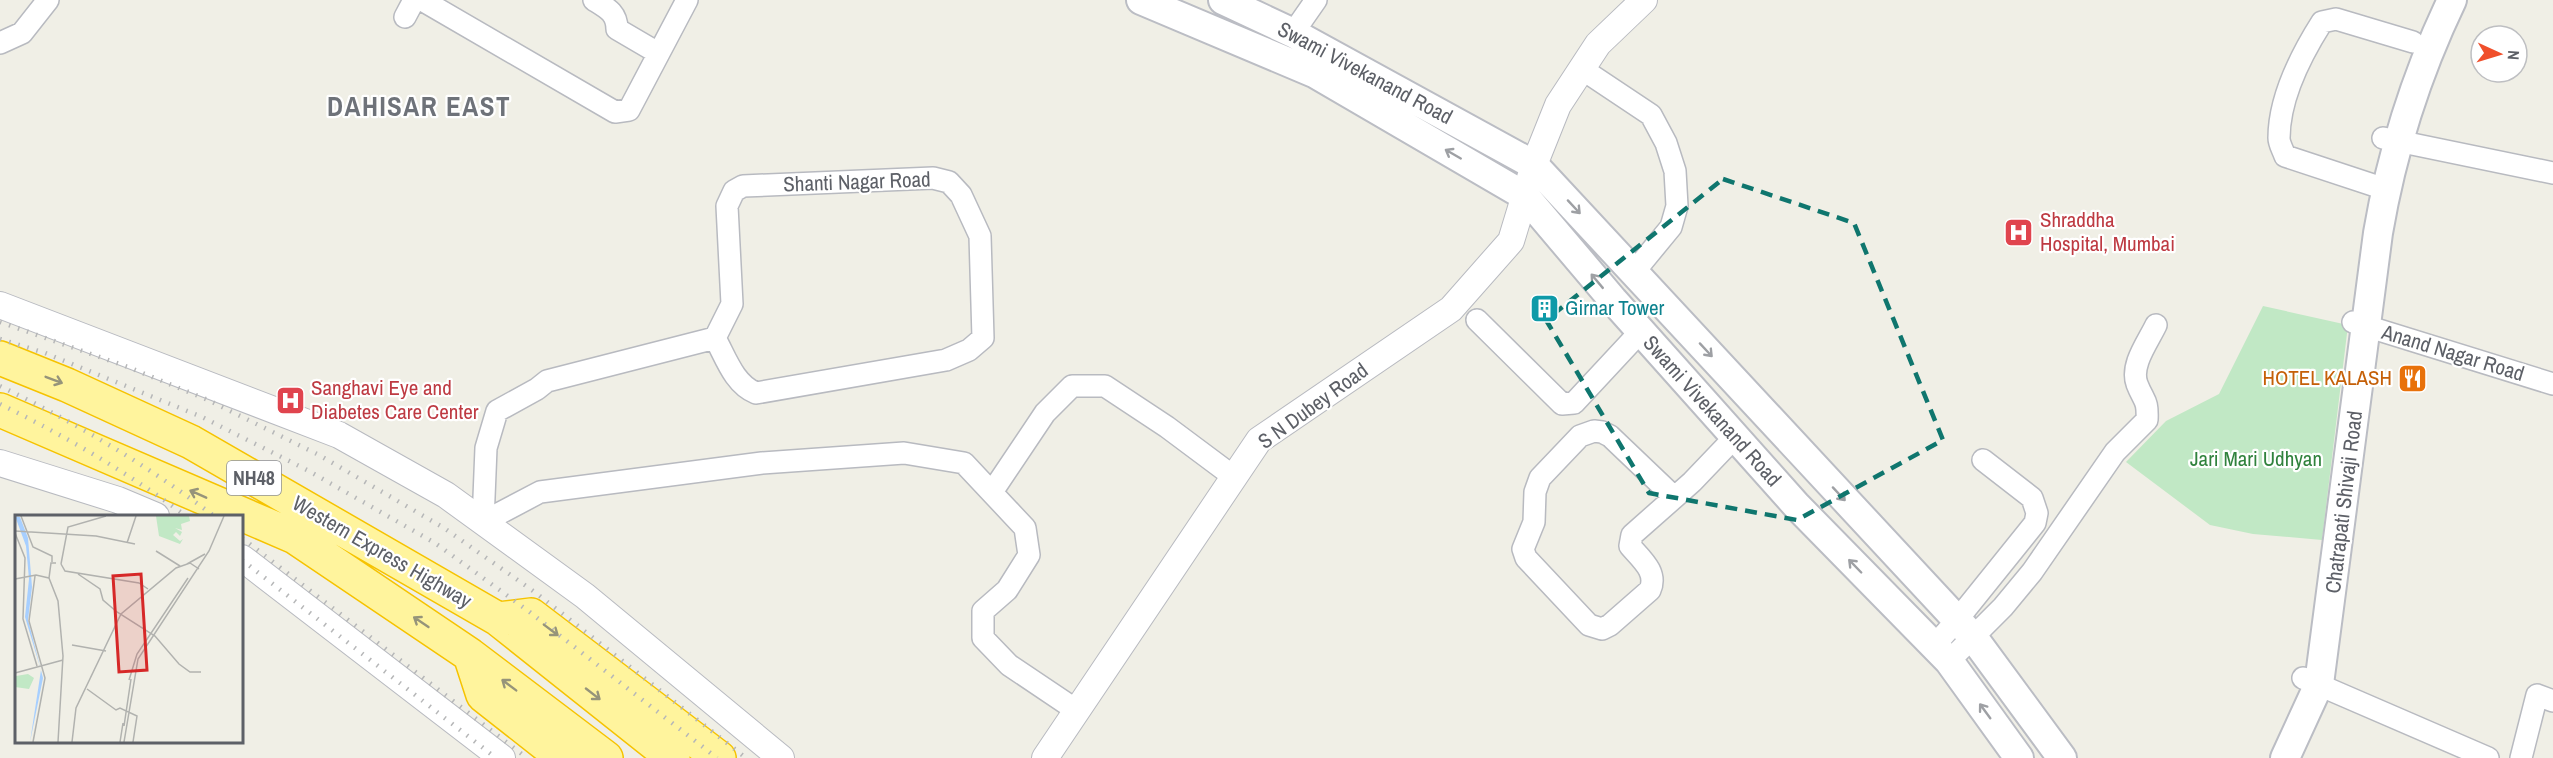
<svg xmlns="http://www.w3.org/2000/svg" width="2553" height="758" font-family="'Archivo Narrow',sans-serif">
<style>
.green{fill:#c1e8c5}
.lines{fill:none;stroke-linecap:round;stroke-linejoin:round}
.minor-casing{stroke:#b8bac0;stroke-width:24}
.tertiary-casing{stroke:#b8bac0;stroke-width:28}
.secondary-casing{stroke:#bbbdc4;stroke-width:32}
.trunk-casing{stroke:#f6c300;stroke-width:36}
.minor{stroke:#fff;stroke-width:21}
.tertiary{stroke:#fff;stroke-width:26}
.secondary{stroke:#fff;stroke-width:28}
.trunk{stroke:#fff49d;stroke-width:33}
.rail{stroke:#b6b7b8;stroke-width:4.5;stroke-dasharray:1.5 8;stroke-linecap:butt}
.oneway{stroke:#9ea0a4}
.oneway2{stroke:#96947a}
.marked{fill:none;stroke:#0f766e;stroke-width:4.5;stroke-dasharray:12 8;stroke-linejoin:round}
.labels{text-anchor:middle;stroke-width:4.5;stroke-linejoin:round;paint-order:stroke}
.shield{fill:#fff;stroke:#8e9095;stroke-width:1.5}
.shield-label{font-size:20px;font-weight:bold;fill:#5d6067}
.street-label{font-size:21px;fill:#5d6067;stroke:#fff}
.health-label{font-size:21px;fill:#be3a42;stroke:#fff;text-anchor:start}
.culture-label{font-size:21px;fill:#0d838f;stroke:#fff;text-anchor:start}
.food-label{font-size:21px;fill:#c56008;stroke:#fff;text-anchor:end}
.park-label{font-size:21px;fill:#30823d;stroke:#fff}
.district-label{font-size:27px;font-weight:bold;letter-spacing:1.5px;fill:#6e7279;stroke:#fff}
.inset-road{fill:none;stroke:#b1b2af;stroke-width:1.5}
.view{fill:#d62828;fill-opacity:0.15;stroke:#d62828;stroke-width:3}
.inset-edge{fill:none;stroke:#5d6067;stroke-width:3}
</style>
<rect width="100%" height="100%" fill="#f0efe6"/>
<!-- green -->
<path class="green" d="M2263,306L2348,325L2322,540L2253,534L2210,525L2126,462L2166,421L2219,394Z"/>
<g class="lines">
<defs>
<path id="minor" d="M422,0L615,112L629,110L687,0
M594,0C607,8 617,13 617,29L658,53
M405,17L414,0
M1293,33L1316,0
M0,43L22,33L48,0
M1582,69L1651,115L1666,143L1675,171L1677,206L1671,227L1634,272
M2383,138L2553,173
M2385,189L2285,156C2283,150 2279,144 2279,138C2279,98 2301,55 2322,22L2336,19L2413,42
M1477,320L1562,404L1574,403L1641,331
M2353,322L2553,384
M992,492L1045,413L1072,386H1105L1167,427L1234,477
M1674,497L1610,436L1602,432L1594,431L1580,436L1540,478L1535,492L1534,522L1523,549L1526,558L1589,625L1602,629L1610,625L1650,590C1658,572 1641,559 1630,546L1632,535L1692,482L1735,437
M483,522L486,448L497,411L537,389L547,381L715,338L732,304L727,206L734,191L743,186L933,178L949,182L961,195L980,236L983,338L969,350L946,360L756,393C734,384 726,358 715,338
M483,522L540,492L762,463L904,453L964,463L1025,528L1029,555L1007,590L983,611V638L1009,665L1076,710
M1934,646L1957,620L2035,523L2037,513L2032,498L1983,460
M1949,661L2003,607L2032,572L2115,452L2147,420C2148,399 2144,402 2137,384C2130,365 2148,342 2156,325
M2303,678L2488,758
M2521,758L2537,695L2553,701"/>
<path id="tertiary" d="M0,305L339,435L446,495L585,596L781,758
M0,463L118,500L156,516
M242,558L502,758
M1045,758L1259,440L1451,309L1511,241L1534,165L1558,105L1598,44L1644,0"/>
<path id="secondary" d="M1141,0L1314,73L1525,196L1613,300L1796,505L1949,661L2019,758
M1223,0L1293,33L1534,165L1973,637L2062,758
M2285,758L2319,684L2378,233C2392,151 2416,75 2452,0"/>
<path id="trunk" d="M0,358L67,385L191,442L498,619L673,758
M0,410L295,537L470,655L606,758
M498,619L531,615L719,758
M470,655L483,695L563,758"/>
</defs>
<!-- minor casing -->
<use href="#minor" class="minor-casing"/>
<!-- tertiary casing -->
<use href="#tertiary" class="tertiary-casing"/>
<!-- secondary casing -->
<use href="#secondary" class="secondary-casing"/>
<!-- trunk casing -->
<use href="#trunk" class="trunk-casing"/>
<!-- minor -->
<use href="#minor" class="minor"/>
<!-- tertiary -->
<use href="#tertiary" class="tertiary"/>
<!-- secondary -->
<use href="#secondary" class="secondary"/>
<!-- trunk -->
<use href="#trunk" class="trunk"/>
<!-- rail -->
<path class="rail" d="M0,322L128,367L208,400L319,455L444,528L536,593L746,758
M0,339L45,353L202,417L307,470L435,543L527,610L717,758
M0,386C76,423 147,465 214,516
M0,404C65,436 127,472 186,516
M242,538L527,758
M242,560L496,758"/>
</g>
<!-- one-way arrows -->
<defs><path id="oneway-shaft" d="M-6 0H5M1.5-3L5.5 0L1.5 3" fill="none" stroke-width="1.6" stroke-linecap="round" stroke-linejoin="round" transform="scale(1.5)"/></defs>
<g class="oneway">
<use href="#oneway-shaft" transform="translate(1453 154) rotate(-150)"/>
<use href="#oneway-shaft" transform="translate(1574 207) rotate(47)"/>
<use href="#oneway-shaft" transform="translate(1597 281) rotate(-130)"/>
<use href="#oneway-shaft" transform="translate(1706 350) rotate(47)"/>
<use href="#oneway-shaft" transform="translate(1839 494) rotate(47)"/>
<use href="#oneway-shaft" transform="translate(1855 566) rotate(-134)"/>
<use href="#oneway-shaft" transform="translate(1985 711) rotate(-126)"/>
</g>
<g class="oneway2">
<use href="#oneway-shaft" transform="translate(54 380) rotate(21)"/>
<use href="#oneway-shaft" transform="translate(198 494) rotate(-156)"/>
<use href="#oneway-shaft" transform="translate(421 622) rotate(-146)"/>
<use href="#oneway-shaft" transform="translate(551 630) rotate(37)"/>
<use href="#oneway-shaft" transform="translate(509 685) rotate(-143)"/>
<use href="#oneway-shaft" transform="translate(593 694) rotate(38)"/>
</g>
<!-- marked area -->
<path class="marked" d="M1723,179L1854,223L1943,440L1797,520L1649,493L1546,320Z"/>
<!-- icons -->
<defs>
<symbol id="hospital-square" viewBox="-11 -11 22 22"><rect x="-9" y="-9" width="18" height="18" rx="4" fill="#e0444e" stroke="#fff"/><path d="M-5-5h3v3.5h4V-5h3V5h-3V1.5h-4V5h-3Z" fill="#fff"/></symbol>
<symbol id="building-square" viewBox="-11 -11 22 22"><rect x="-9" y="-9" width="18" height="18" rx="4" fill="#0f9aa8" stroke="#fff"/><path d="M-4-6H4V6H1V3H-1V6H-4ZM-2.5-4.3h1.7v1.8h-1.7ZM.8-4.3h1.7v1.8H.8ZM-2.5-1h1.7V.8h-1.7ZM.8-1h1.7V.8H.8Z" fill="#fff"/></symbol>
<symbol id="restaurant-square" viewBox="-11 -11 22 22"><rect x="-9" y="-9" width="18" height="18" rx="4" fill="#e8710a" stroke="#fff"/><path d="M-5-6h1v4h1v-4h1v4h1v-4h1v5L-1.5 .5V6h-2V.5L-5-1ZM5-6V6H3V1.5H1.5Q1.5-4 5-6Z" fill="#fff"/></symbol>
</defs>
<g fill-rule="evenodd">
<use href="#hospital-square" x="2002" y="216" width="33" height="33"/>
<use href="#building-square" x="1528" y="292" width="33" height="33"/>
<use href="#restaurant-square" x="2396" y="362" width="33" height="33"/>
<use href="#hospital-square" x="274" y="384" width="33" height="33"/>
</g>
<g class="labels">
<!-- shield labels -->
<rect class="shield" x="227" y="461" width="54" height="34" rx="4.5"/>
<g class="shield-label">
<text x="254" y="485">NH48</text>
</g>
<!-- street labels -->
<g class="street-label">
<text transform="translate(1365 73) rotate(28)" y="7">Swami Vivekanand Road</text>
<text transform="translate(857 182) rotate(-2)" y="7">Shanti Nagar Road</text>
<text transform="translate(2453 353) rotate(17)" y="7">Anand Nagar Road</text>
<text transform="translate(1313 406) rotate(-36)" y="7">S N Dubey Road</text>
<text transform="translate(1712 411) rotate(48)" y="7">Swami Vivekanand Road</text>
<text transform="translate(2344 502) rotate(-83)" y="7">Chatrapati Shivaji Road</text>
<text transform="translate(382 552) rotate(30)" y="7">Western Express Highway</text>
</g>
<!-- health labels -->
<g class="health-label">
<text x="2040" y="227">Shraddha<tspan x="2040" dy="24">Hospital, Mumbai</tspan></text>
<text x="311" y="395">Sanghavi Eye and<tspan x="311" dy="24">Diabetes Care Center</tspan></text>
</g>
<!-- culture labels -->
<g class="culture-label">
<text x="1565" y="315">Girnar Tower</text>
</g>
<!-- food labels -->
<g class="food-label">
<text x="2392" y="385">HOTEL KALASH</text>
</g>
<!-- park labels -->
<g class="park-label">
<text x="2256" y="466">Jari Mari Udhyan</text>
</g>
<!-- district labels -->
<g class="district-label">
<text x="419" y="116">DAHISAR EAST</text>
</g>
</g>
<!-- overview -->
<g transform="translate(15 515)">
<rect width="228" height="228" fill="#f0efe6"/>
<path d="M141,1H174L175,6L166,9L167,15L160,13L167,17L165,21L161,17L158,20L165,26L168,24L165,29L144,21ZM13,159L19,163L14,174L0,172L1,161Z" fill="#c1e8c5"/>
<path d="M0,1L5,2L13,23L17,72L13,105L28,163L15,227L26,155L10,102L14,64L11,31Z" fill="#a7cfff"/>
<path class="inset-road" d="M6,1L18,32L37,41V47M0,16L81,21L120,29M0,18L10,43L8,104L22,151M112,28L121,1M141,36L165,51M46,49L53,12L91,1M46,49L50,56L124,68L133,74M172,49L190,39M63,59L85,74L88,85L102,97L140,121L164,149L175,157H186M34,63L43,86L48,141L43,227M0,64L21,60L34,63L36,48H41M57,130L91,136M0,158L48,145M114,165L122,139L173,63M72,174L101,195L105,193L122,201L118,227M109,211L116,164M18,227L30,163L14,106L20,61M57,227L61,193L106,99L161,53L175,48L184,54M105,227L108,208M109,227L123,144L194,36L209,1"/>
<path class="view" d="M126,59L132,155L104,157L98,61Z"/>
<rect width="228" height="228" class="inset-edge"/>
</g>
<!-- north arrow -->
<g transform="translate(2499 54) rotate(94)"><circle r="28" fill="#ffffff" stroke="#bebfc2" stroke-width="1.5"/>
<path d="M0-4.5L10 22L0 15L-10 22Z" fill="#f04f2b"/>
<text y="-9" font-size="16" font-weight="bold" text-anchor="middle" fill="#5d6067">N</text>
</g>
</svg>
